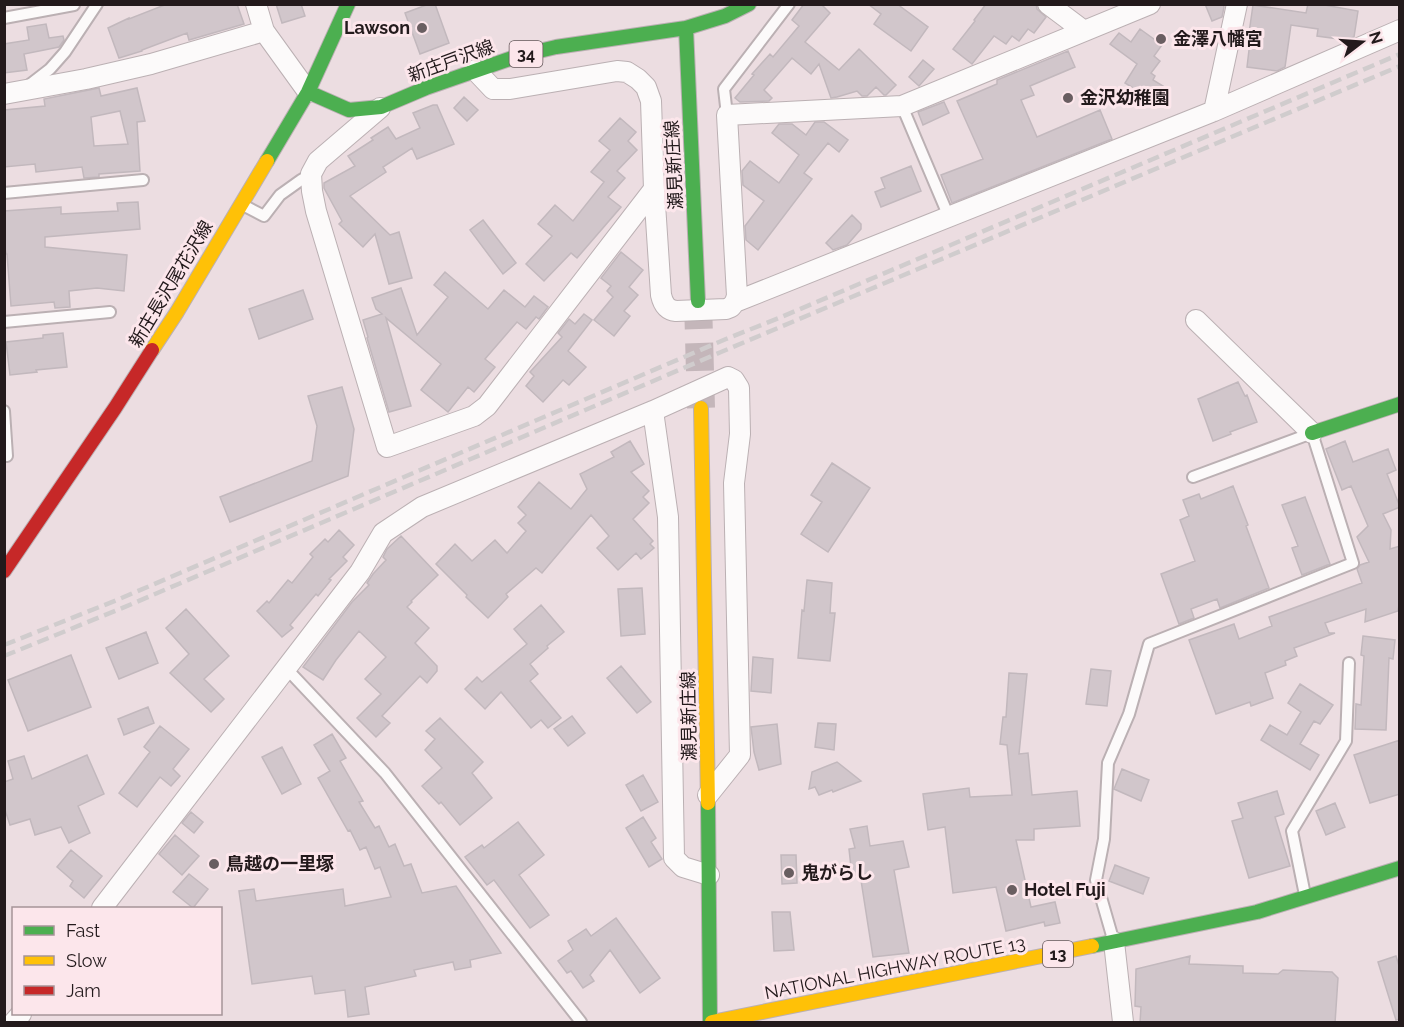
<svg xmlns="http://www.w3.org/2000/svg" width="1404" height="1027" font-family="Raleway,'Noto Sans JP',sans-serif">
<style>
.building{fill:#d1c6cb;stroke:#c2b8bd;stroke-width:1.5;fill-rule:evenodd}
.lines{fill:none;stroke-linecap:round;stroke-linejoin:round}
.secondary-tunnel{stroke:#c4b6ba;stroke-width:28;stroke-dasharray:28 14;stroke-linecap:butt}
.lane-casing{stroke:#bbb0b3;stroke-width:14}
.street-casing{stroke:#bbb0b3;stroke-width:22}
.fast-casing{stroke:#bbb0b3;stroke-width:16}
.slow-casing{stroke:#bbb0b3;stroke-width:16}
.jam-casing{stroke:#bbb0b3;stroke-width:16}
.lane{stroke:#fcfafa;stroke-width:10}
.street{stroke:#fcfafa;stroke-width:20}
.fast{stroke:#4caf50;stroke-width:14}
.slow{stroke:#ffc107;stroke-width:14}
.jam{stroke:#c62828;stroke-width:14}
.rail{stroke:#d0cccd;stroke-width:4.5;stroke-dasharray:12 6;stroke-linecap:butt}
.poi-dot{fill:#695e61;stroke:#fce6eb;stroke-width:2}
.labels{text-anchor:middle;stroke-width:6;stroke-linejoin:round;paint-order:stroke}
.shield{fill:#fce6eb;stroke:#64575a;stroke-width:1.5}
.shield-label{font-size:16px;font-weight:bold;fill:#231a1c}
.poi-label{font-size:18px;font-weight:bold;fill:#231a1c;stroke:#fce6eb;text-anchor:start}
.street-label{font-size:18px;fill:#231a1c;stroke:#fce6eb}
</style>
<rect width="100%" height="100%" fill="#ecdde1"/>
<!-- building -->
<path class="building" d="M167,4H237L244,24L189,40L187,33L142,50V51L119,58L108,28L129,18V19Z
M276,4H301L305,16L282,23Z
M429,4H435L449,43L420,54L405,13Z
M804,4H821L830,13L805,42L839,70L859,49L896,85L886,95H884L876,87L867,96H862L857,91L837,97L831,98L819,64L811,74L792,58L764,90L772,98L769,101L740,102L735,98L754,75L752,74L770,54L773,57L799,26L792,20Z
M868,4H897L928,27L911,51L874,24L881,14Z
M986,4H1036L1037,9L1046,17L1034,33L1028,29L1019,41L1012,36L1006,44L994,36L972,64L953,49L975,21L974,20Z
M1205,4H1223L1224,7L1222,17L1212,21Z
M1308,4H1319L1358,11L1354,37L1346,40L1317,36L1318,29L1291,25L1285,67L1277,71L1247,67L1251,33H1249L1253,5L1306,13Z
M46,24L49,38L63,36L64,40L59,47L24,54L27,70L4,73V44L29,40L27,27Z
M1140,29L1162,45L1154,56L1160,61L1151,73L1155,76L1153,80L1163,86L1154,101L1125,83L1137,64L1110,44L1119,33L1131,42Z
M1068,51L1075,67L1030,86L1034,95L1021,100L1037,137L1100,110L1112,139L952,203L941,175L983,159L957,101L997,84V80Z
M923,60L934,69L919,86L909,77Z
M99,88L101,96L137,88L145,121L137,122L140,171L99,174V177L84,178L82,167L36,172L35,164L4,167V110L45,106L44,99ZM120,111L128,144L94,146L91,117Z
M464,97L478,110L467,121L454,108Z
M944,102L949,113L923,125L918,112Z
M433,105H437L454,144L417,159L412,148L383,167L386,172L350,196L390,235L399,232L412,278L389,284L375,234L363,247L339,224L342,221L324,188V183L355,166L348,156L373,140L371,138L388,127L396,139L420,128L413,113Z
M620,118L636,132L628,141L637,150L617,171L625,178L608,197L621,207L577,258L571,253L544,281L526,264L552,236L538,224L555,205L573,221L604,182L591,172L610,150L599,141Z
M815,122H824L848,140L839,152L828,143L804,173L812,179L758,250L746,240L745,226L764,201L743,185L742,171L750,161L779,183L799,155L772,133L779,124H792L806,135Z
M911,166L921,191L881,207L875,192L885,188L881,178Z
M138,202L140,229L45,237V247L127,255L124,291L97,288L69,291L70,307L55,308L54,302L11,306L7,254H6L4,243V211L61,207V214L118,211L117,203Z
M852,215L861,224V229L847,245L833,250L826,243Z
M483,220L516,263L503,274L470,230Z
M621,252L643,270L629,287L638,295L624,311L630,316L614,336L594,320L613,297L607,291L611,286L601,278Z
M445,272L488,309L504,290L525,307L534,296L548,307L539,319L536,317L526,329L517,322L485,359L495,367L474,392L468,387L448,412L421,390L441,364L386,318L411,406L389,412L367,338L368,337L363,320L382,314L376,309L372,298L401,288L417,335L448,297L434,285Z
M303,290L313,319L259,339L249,309Z
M584,314L592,320L568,351L586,367L569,385L563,380L543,402L526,386L534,376L530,372L562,337L558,333L569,319L575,324Z
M63,333L67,367L36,370L37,372L10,375L6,342L43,338V335Z
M1238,382L1245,396L1247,395L1257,422L1230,432L1231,434L1213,441L1198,399Z
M342,387L354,429L348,476L230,522L220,497L312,461L317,426L308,396Z
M630,441L644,464L631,472L649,491L643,497L649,503L633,519L653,541L650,544L654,548L641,559L636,553L618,570L597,548L609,536L591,515L542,573L536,568L506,594L508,597L488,618L466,597L467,595L436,564L455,544L472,561L495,540L507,553L526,531L518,523L526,515L518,507L539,482L571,509L587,489L580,474L614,457L611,452Z
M1345,441L1353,462L1388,449L1396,470L1387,474L1400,507L1383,514L1391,530L1390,549L1400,546V598L1398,611L1365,622L1366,609L1325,623L1329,633H1335L1294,648L1297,656L1285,661L1286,665L1265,673L1273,698L1251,706L1250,702L1216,714L1189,640L1234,624L1239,639L1272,626L1269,617L1362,583L1357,569L1360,565L1369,562L1357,537L1368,526L1351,486L1342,490L1326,449Z
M832,463L870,488L828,552L801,534L822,502L811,495Z
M1233,486L1248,525L1246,526L1269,588L1220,608L1217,599L1191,609L1194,618L1179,624L1161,574L1195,561L1180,520L1189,516L1183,500L1199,494L1201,499Z
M1305,497L1330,564L1302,575L1292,548L1298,546L1282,505Z
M339,530L354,545L343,557L347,561L329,579L331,580L318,596L316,594L290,625L293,628L282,637L257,611L267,601L269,603L288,580L292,583L313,557L310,554L325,539L328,542Z
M401,536L438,575L411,601L412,602L407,607L429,628L415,643L437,666V671L427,683L420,676L382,716L390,723L376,737L357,718L381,694L365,679L386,657L359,631L336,660L323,680L303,667L352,602L369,585L367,583L373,574L386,560L383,557L387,549Z
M807,580L832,583L830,613H835L830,661L798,658L802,610L804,611Z
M642,588L645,634L621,636L618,589Z
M541,605L564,632L547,646L548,648L530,664L538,674L530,681L561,718L548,728L541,720L531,728L501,692L485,709L465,689L477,677L482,682L527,644L514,629Z
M186,609L229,656L204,679L224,699L211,712L170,673L189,654L166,628Z
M146,632L158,663L119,679L106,648Z
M1363,636L1395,640L1393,659L1389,658L1386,730L1355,729L1356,704L1361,705L1364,656L1361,655Z
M71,655L91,707L28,731L8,680Z
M753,657L773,659L771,693L751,691Z
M621,666L651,702L637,713L607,678Z
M1091,669L1111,671L1107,706L1086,704Z
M1009,673L1027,674L1019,754L1028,753L1032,795L1077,791L1080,826L1034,829V840H1016L1031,907L1055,902L1060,923L1045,926L1044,922L1006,931L996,887L953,893L945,827L928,830L923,794L969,788L970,797L1012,795L1007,745L1000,744L1003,717H1006Z
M1300,684L1333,705L1320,724L1314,721L1300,744L1319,755L1310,770L1261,740L1270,725L1287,735L1301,712L1288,703Z
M148,707L154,723L124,735L118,719Z
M572,716L585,733L568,746L554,729Z
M440,718L483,762L472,773L492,798L460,825L441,802L439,804L422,786L442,768L425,750L435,739L426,731Z
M818,723L836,724L834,750L815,747Z
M777,724L781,764L759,770L754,752L751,727Z
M160,726L189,749L173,769L180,776L171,786L160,777L137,807L119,793L150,752L144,747Z
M332,734L346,758L340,761L363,801L359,802L375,828L379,826L389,847L395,844L404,866L411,864L422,893L456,886L501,953L470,960L471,967L455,970L453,962L414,970L416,976L365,987L369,1014L348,1017L345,990L315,994L312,976L252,984L239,891L254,889L256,901L343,889L345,906L391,897L380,867L375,869L366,847L360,850L350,830L348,831L318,778L330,771L314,745Z
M1400,740V794L1370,803L1354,755Z
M282,747L301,784L282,794L262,757Z
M87,755L104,794L78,806L90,833L69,843L61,827L35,835L30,819L10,825L4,807V782L13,779L8,761L24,756L32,779Z
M837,762L861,781L833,792L832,790L819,795L815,787L809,789L812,772Z
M1122,769L1149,780L1141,801L1114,789Z
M643,775L658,802L641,811L626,785Z
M1277,791L1284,814L1275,817L1290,866L1249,878L1232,821L1243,818L1238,803Z
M1335,803L1345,827L1326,835L1316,811Z
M191,812L203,822L194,833L182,823Z
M643,817L656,838L651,842L662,859L649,867L626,828Z
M518,822L544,855L519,875L549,915L530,928L494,880L487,885L465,857L482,845L484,848Z
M867,826L870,846L903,841L909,867L894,870L909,953L873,957L860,874L852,876L849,849L855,848L850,829Z
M175,835L199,856L182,875L159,854Z
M71,850L102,876L84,898L70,886L73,881L57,867Z
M781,855H796L797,883L782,884Z
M1115,865L1149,878L1143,894L1109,881Z
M189,874L208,889L193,908L173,892Z
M772,912H790L794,950L774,951Z
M616,918L660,978L640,993L610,950L590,975L594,981L583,988L571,971L567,973L558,961L573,950L568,941L586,929L591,936Z
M1190,956L1189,964L1243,966V973L1278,974L1283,970L1332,972L1338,978L1335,1023H1140L1141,1007L1135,1006L1136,969Z
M1396,956L1400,969V1019L1396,1020L1378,962Z"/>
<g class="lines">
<!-- secondary-tunnel -->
<path class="secondary-tunnel" d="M698,301L701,408"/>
<defs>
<path id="lane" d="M4,18L74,5
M28,86L50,69L65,52L97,4
M902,106L949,217
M727,115L724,89L789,4
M4,193L143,180
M241,204L264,216L280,195L301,180L311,174
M4,322L110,312
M4,411L7,456
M286,668L385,773L581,1022
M1305,895L1292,831L1346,741L1349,663
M1113,939L1096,880L1104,839L1108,763L1129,714L1149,644L1353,563L1312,433L1193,477"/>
<path id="street" d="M256,4L264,31L308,92
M1048,4L1084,31
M475,70L493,89H510L617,71L627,72L638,79L646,87L651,101L654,189L661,295C663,304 667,310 676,311L726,309L731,307L735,302L1214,111L1400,30
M4,94L86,79L151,64L264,31
M380,108L318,161L311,174L312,191L316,211L387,447L474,416L487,406L654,189
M1214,111L1237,4
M735,302L737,296L727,115L902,106L1150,4
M1196,320L1312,433
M653,411L668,517L674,858L683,867L709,875
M102,908L360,572L383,533L422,507L653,411L728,377L734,380L739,388L740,434L734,483L740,755L708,795
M1114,942L1123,1022
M14,1022L21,1014"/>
<path id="fast" d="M686,28L698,301
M308,92L349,110L381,107L426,88L518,56L556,47L686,28L725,16L749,4
M267,161L308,92L348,4
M1312,433L1400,404
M708,803L710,1022
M1092,946L1257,912L1400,868"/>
<path id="slow" d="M152,350L177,312L267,161
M701,408L708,803
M712,1022L1092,946"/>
<path id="jam" d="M4,571L115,408L152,350"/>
</defs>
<!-- lane casing -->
<use href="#lane" class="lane-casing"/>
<!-- street casing -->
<use href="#street" class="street-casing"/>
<!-- fast casing -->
<use href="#fast" class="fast-casing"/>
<!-- slow casing -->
<use href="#slow" class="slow-casing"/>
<!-- jam casing -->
<use href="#jam" class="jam-casing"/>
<!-- lane -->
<use href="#lane" class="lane"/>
<!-- street -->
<use href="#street" class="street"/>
<!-- fast -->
<use href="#fast" class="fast"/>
<!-- slow -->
<use href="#slow" class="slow"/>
<!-- jam -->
<use href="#jam" class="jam"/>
<!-- rail -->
<path class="rail" d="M4,645L117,600L726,339L779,318L1400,54
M4,656L120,609L721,352L1400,66"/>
</g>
<!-- markers -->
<g class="poi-dot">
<circle cx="422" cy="28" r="6"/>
<circle cx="1161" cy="39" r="6"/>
<circle cx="1068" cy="98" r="6"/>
<circle cx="214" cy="864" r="6"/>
<circle cx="789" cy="873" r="6"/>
<circle cx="1012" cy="890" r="6"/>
</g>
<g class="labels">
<!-- shield labels -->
<g class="shield">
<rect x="509.5" y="41" width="33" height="26" rx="4.5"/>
<rect x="1043" y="941" width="30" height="26" rx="4.5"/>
</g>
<g class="shield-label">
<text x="526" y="60">34</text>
<text x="1058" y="960">13</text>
</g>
<!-- poi labels -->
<g class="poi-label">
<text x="410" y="34" text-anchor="end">Lawson</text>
<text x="1173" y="45">金澤八幡宮</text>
<text x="1080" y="104">金沢幼稚園</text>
<text x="226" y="870">鳥越の一里塚</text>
<text x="801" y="879">鬼がらし</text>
<text x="1024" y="896">Hotel Fuji</text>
</g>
<!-- street labels -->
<g class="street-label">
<text transform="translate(451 61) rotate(-20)" y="6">新庄戸沢線</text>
<text transform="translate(674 165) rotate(-93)" y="6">瀬見新庄線</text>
<text transform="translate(171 284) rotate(-59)" y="6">新庄長沢尾花沢線</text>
<text transform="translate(689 716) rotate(-91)" y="6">瀬見新庄線</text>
<text transform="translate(895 968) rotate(-11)" y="6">NATIONAL HIGHWAY ROUTE 13</text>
</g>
</g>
<!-- border -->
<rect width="1404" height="1027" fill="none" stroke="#231a1c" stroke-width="12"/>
<!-- legend -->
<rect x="12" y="907" width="210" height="108" fill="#fce6eb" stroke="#a59498" stroke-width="1.5"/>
<rect x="24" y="926" width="30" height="9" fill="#4caf50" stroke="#a59498" stroke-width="1.5"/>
<text x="66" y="937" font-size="18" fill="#231a1c">Fast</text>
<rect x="24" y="956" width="30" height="9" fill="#ffc107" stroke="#a59498" stroke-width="1.5"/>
<text x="66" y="967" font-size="18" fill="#231a1c">Slow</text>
<rect x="24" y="986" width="30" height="9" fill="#c62828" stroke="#a59498" stroke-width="1.5"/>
<text x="66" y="997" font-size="18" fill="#231a1c">Jam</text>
<!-- north arrow -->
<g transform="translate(1362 42) rotate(73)" stroke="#fce6eb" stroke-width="4.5" paint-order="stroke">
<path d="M0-4.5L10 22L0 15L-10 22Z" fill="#231a1c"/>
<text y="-9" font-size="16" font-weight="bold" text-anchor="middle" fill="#231a1c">N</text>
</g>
</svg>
